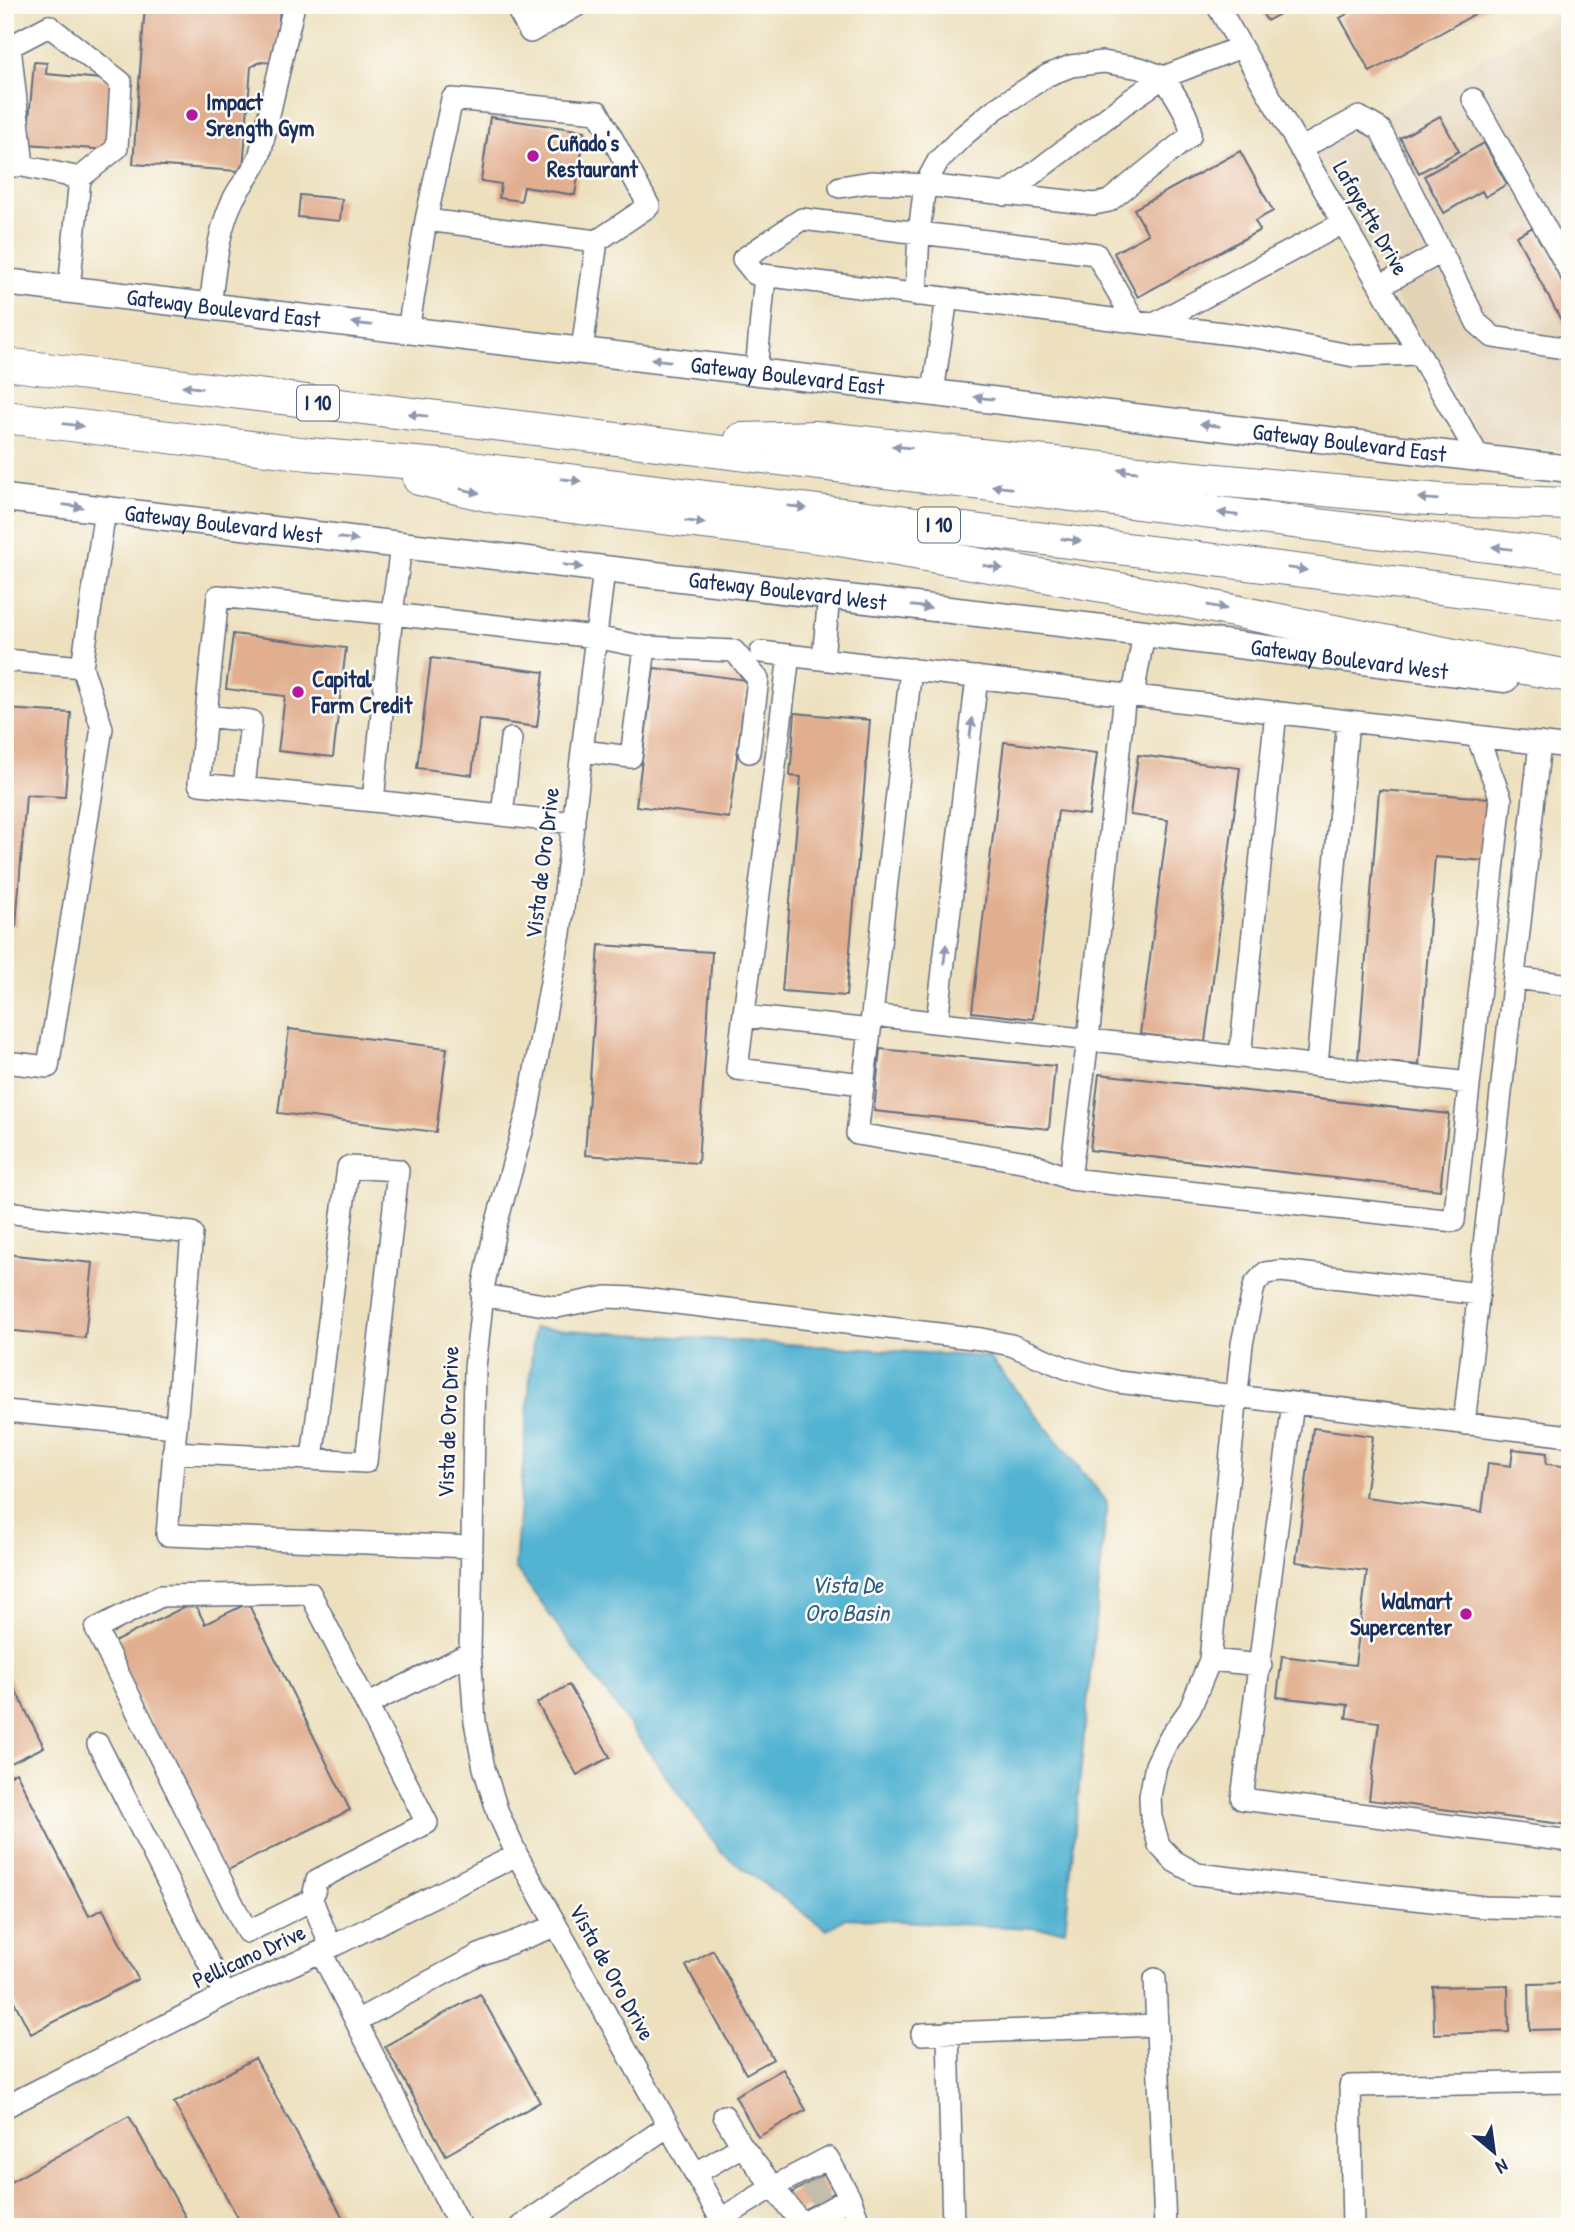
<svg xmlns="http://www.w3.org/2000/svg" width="1575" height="2232" font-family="'Patrick Hand',sans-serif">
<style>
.built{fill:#e2d2b6}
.water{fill:#53b3d2;stroke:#377198;stroke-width:2}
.building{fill:#e1ae8f}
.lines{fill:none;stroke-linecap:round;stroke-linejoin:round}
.minor-tunnel{stroke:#c3bdab;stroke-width:21;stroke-dasharray:21 10;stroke-linecap:butt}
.minor-casing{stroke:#646d80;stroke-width:24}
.major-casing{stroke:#646d80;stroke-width:29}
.highway-casing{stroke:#646d80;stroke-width:34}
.minor{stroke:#fff;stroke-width:21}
.major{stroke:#fff;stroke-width:26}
.highway{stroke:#fff;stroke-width:32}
.oneway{fill:#8d97ae}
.poi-dot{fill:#b5179e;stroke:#fdfcf7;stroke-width:2.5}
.labels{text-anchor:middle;stroke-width:5;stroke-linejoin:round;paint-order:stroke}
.shield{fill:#fdfcf7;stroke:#5f6c8c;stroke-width:2}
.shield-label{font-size:21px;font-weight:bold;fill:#1b2f5e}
.poi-label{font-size:23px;font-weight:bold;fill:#1b2f5e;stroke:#fdfcf7;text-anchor:start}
.street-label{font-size:23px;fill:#1b2f5e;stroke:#fdfcf7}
.water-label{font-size:24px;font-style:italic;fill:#2f5d87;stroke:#fdfcf7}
</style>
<rect width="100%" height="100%" fill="#fdfcf7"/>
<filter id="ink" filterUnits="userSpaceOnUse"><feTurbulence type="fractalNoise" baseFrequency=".0143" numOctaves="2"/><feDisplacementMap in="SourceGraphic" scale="14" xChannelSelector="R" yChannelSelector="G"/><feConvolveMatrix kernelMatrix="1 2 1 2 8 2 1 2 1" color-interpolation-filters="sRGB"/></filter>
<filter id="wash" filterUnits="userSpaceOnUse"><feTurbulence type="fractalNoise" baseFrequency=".00686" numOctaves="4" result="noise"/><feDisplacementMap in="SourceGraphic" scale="28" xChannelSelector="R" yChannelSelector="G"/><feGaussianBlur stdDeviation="1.57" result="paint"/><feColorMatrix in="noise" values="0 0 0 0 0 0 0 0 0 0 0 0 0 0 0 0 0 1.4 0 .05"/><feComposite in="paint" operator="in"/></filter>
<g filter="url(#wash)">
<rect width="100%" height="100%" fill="#ede0be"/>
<!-- built -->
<path class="built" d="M1570,10V452L1483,442L1311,154Z"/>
<!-- water -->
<path class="water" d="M534,1328L989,1357L1107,1502L1065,1930L845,1918L827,1930L721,1852L515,1567Z"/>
<g id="blocks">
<!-- building -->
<path class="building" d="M145,5H280L276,63L260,62L251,67L243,169L239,171L133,164Z
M1258,5H1296L1267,21Z
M1363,5H1491L1370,72L1340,18Z
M34,62L47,63L46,74L113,80L107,150L27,144Z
M1440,116L1459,151L1419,173L1400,138Z
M490,117L585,131L575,195L524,187L521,201L499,198L501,184L481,181Z
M1484,143L1507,184L1485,197L1482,191L1444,213L1424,176Z
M1240,151L1273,211L1255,221L1260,230L1138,297L1114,253L1148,234L1134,209Z
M300,195L342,199L340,221L298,217Z
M1533,227L1570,296V337L1516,236Z
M233,634L346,648L333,757L278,751L285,696L226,689Z
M431,658L544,672L537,727L479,719L472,775L417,768Z
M654,668L747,680L729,818L636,806Z
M5,709L71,713L65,797L26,795L16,926L5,925Z
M795,713L870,720L846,996L782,991L801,777L790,776Z
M1004,742L1097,753L1089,815L1058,811L1033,1019L972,1012Z
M1138,755L1240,768L1205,1042L1140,1034L1168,820L1130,815Z
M1379,790L1490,798L1485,861L1435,857L1419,1065L1358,1060Z
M599,945L712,952L698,1163L585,1155Z
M289,1029L447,1048L436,1132L278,1113Z
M880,1049L1055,1066L1049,1129L874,1111Z
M1099,1074L1449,1114L1440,1190L1090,1150Z
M5,1254L93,1263L85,1338L5,1330Z
M1313,1428L1373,1436L1365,1497L1482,1512L1488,1463L1511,1466L1513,1449L1547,1453L1546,1464L1570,1467V1825L1369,1800L1379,1722L1346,1718L1348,1705L1277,1697L1282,1656L1355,1665L1367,1571L1296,1562Z
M194,1602L205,1624L248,1603L350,1810L224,1872L112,1643Z
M5,1669L44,1747L5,1766Z
M569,1685L610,1757L577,1775L537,1703Z
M16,1772L89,1916L103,1909L138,1979L31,2034L5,1984V1778Z
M713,1950L773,2059L746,2074L686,1966Z
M1570,1983V2029L1530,2030L1529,1984Z
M1508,1985L1509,2032L1434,2034L1433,1987Z
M480,1994L540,2102L446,2155L385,2046Z
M255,2058L348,2227H243L174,2103Z
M783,2069L806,2110L758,2137L735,2096Z
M129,2116L191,2227H5V2185Z
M827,2173L837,2191L796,2214L786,2196Z"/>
</g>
</g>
<g filter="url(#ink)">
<use href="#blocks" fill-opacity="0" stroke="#646d80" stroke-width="2"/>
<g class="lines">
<!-- minor-tunnel -->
<path class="minor-tunnel" d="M811,2182L822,2200"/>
<defs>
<path id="minor" d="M515,5L530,32L578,5
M1217,5L1479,457
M10,46L23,166
M5,49L49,26L121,82L117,148L80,178
M1473,99L1570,272
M1300,149L1359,117L1380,129L1477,323L1493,337L1570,349
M5,166H23L80,178L69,289
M840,187L871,182L925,185L938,161L963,136L994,110L1048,75L1071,66L1103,62L1140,68L1164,77
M1005,195L1126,103L1164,77
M426,220L452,99L598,112L649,206L597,241
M1380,286L1441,252
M916,295L919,232L925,185L1094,204L1109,201L1190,136C1192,116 1173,94 1164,77L1241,47
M210,306C215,272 217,232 233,200C241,183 254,172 260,154L294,5
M1135,322L1096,254L802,219L743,259L755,274L1262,338L1354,356L1419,354
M1154,324L1343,223
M408,330L426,220L597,241L582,350
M756,371L765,276
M933,392L947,298
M604,570L560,933L527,1114L496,1225L484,1284L475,1368L470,1653L475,1722L484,1768L498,1813L517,1855L725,2227
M761,652L1570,747
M789,655L737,1069L863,1084
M823,659L829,596
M5,660L82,667L105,510
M911,669L872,1015L857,1134L1027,1162L1070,1179L1454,1221L1501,799L1477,736
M1133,695L1144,633
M206,716L251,721L244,788
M582,751L631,757L645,647
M373,801L199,784L218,596L392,614L401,546
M502,815L511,739
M574,823L373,801L392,614L595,637L645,647L734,651L758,679L749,752
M1514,978L1570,985
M872,1015L1469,1083
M744,1016L870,1030
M937,1022L977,677
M1240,1056L1276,712
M5,1062L48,1067L102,728L82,667
M1317,1065L1348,721
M1070,1179L1088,1039L1125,694
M5,1212L192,1233L167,1535L471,1547
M1479,1294L1281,1271L1265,1273L1255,1284L1253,1291L1242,1344L1210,1660L1190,1709L1168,1740L1156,1765L1150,1796L1151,1817L1159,1845L1174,1861L1197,1874L1484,1907L1570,1909
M482,1295L557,1307L606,1297L634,1298L981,1339L1011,1345L1066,1368L1118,1382L1570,1436
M1293,1403L1242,1799L1570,1841
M5,1411L176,1427
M1464,1424L1540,743
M173,1452L366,1462L398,1170L348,1167L312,1459
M1210,1660L1261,1665
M98,1744L225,1995
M312,1900L247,1932L96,1629L161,1596L310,1593L367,1705
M331,1947L312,1900L317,1880L427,1823L367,1705L470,1653
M321,1952L457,2221L462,2227
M1155,1979L1165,2227
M356,2021L479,1955L556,1926
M948,2032L953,2227
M922,2034L1157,2025
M5,2107L225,1995L331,1947L517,1855
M724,2116L742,2146L804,2227
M695,2174L742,2146
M721,2219L773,2187L828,2158L850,2198L861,2227
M802,2224L850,2198
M520,2227L668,2126
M1353,2227L1350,2086L1570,2082"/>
<g id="major">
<path id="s1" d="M5,282L1570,469"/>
<path id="s2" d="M5,498L1144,633L1505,679"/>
</g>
<path id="highway" d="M5,364L1570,556
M5,417L308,454L463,467L1570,604
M741,439L815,437L1185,477L1355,493L1441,500L1570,504
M419,479L499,498L834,539L1154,595L1484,661L1570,676"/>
</defs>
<!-- minor casing -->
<use href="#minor" class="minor-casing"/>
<!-- major casing -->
<use href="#major" class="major-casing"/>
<!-- highway casing -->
<use href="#highway" class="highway-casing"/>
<!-- minor -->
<use href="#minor" class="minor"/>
<!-- major -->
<use href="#major" class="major"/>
<!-- highway -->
<use href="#highway" class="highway"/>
</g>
<!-- one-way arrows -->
<defs><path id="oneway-solid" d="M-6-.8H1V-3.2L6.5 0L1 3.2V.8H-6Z" transform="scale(1.75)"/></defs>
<g class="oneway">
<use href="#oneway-solid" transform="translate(362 324) rotate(-173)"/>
<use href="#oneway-solid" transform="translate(661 360) rotate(-173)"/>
<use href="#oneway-solid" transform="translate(192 387) rotate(-173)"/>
<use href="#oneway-solid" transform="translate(984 398) rotate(-173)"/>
<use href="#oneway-solid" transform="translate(418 415) rotate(-173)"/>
<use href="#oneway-solid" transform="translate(73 425) rotate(7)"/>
<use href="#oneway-solid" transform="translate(1210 425) rotate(-173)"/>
<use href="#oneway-solid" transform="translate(902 447) rotate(-174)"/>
<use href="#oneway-solid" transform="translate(1128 471) rotate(-174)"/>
<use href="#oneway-solid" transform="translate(571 480) rotate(7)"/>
<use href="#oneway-solid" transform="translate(1002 487) rotate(-173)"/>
<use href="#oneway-solid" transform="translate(470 491) rotate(13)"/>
<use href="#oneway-solid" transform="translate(1428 499) rotate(-175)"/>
<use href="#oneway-solid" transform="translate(73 506) rotate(7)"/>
<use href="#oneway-solid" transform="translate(797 507) rotate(7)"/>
<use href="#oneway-solid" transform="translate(1228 514) rotate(-173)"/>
<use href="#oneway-solid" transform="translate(695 522) rotate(7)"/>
<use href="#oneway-solid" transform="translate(348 539) rotate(7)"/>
<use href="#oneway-solid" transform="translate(1071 540) rotate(7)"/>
<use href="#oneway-solid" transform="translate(1502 548) rotate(-173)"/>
<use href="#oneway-solid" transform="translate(573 566) rotate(7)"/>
<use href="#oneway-solid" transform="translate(993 567) rotate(10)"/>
<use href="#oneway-solid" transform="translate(1297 569) rotate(7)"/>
<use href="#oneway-solid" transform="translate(921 607) rotate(7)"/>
<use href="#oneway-solid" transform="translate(1217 607) rotate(11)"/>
<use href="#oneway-solid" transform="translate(971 728) rotate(-83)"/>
<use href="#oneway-solid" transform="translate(945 954) rotate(-83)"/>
</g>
</g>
<!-- markers -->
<g class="poi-dot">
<circle cx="192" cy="115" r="7"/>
<circle cx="533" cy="156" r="7"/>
<circle cx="298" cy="692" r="7"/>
<circle cx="1466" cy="1614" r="7"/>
</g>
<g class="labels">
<!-- shield labels -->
<g class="shield">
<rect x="297" y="385.5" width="42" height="35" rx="5"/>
<rect x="918" y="507.5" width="42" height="35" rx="5"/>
</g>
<g class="shield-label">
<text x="318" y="410">I 10</text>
<text x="939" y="532">I 10</text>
</g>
<!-- poi labels -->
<g class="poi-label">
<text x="206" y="110">Impact<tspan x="206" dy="26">Srength Gym</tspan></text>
<text x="547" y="151">Cuñado's<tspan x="547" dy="26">Restaurant</tspan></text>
<text x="312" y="687">Capital<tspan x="312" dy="26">Farm Credit</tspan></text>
<text x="1452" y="1609" text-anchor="end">Walmart<tspan x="1452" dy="26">Supercenter</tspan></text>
</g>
<!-- street labels -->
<g class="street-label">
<text transform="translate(1371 218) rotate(60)" y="8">Lafayette Drive</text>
<text dy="8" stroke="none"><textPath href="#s1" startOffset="220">Gateway Boulevard East</textPath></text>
<text dy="8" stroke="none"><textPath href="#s1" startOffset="788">Gateway Boulevard East</textPath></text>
<text dy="8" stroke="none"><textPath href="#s1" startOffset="1354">Gateway Boulevard East</textPath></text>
<text dy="8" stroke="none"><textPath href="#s2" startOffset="220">Gateway Boulevard West</textPath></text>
<text dy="8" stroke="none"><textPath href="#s2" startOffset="788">Gateway Boulevard West</textPath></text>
<text dy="8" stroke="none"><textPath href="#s2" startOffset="1354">Gateway Boulevard West</textPath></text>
<text transform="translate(542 863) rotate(-83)" y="8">Vista de Oro Drive</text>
<text transform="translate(448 1422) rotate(-88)" y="8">Vista de Oro Drive</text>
<text transform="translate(249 1956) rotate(-25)" y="8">Pellicano Drive</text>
<text transform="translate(612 1972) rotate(61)" y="8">Vista de Oro Drive</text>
</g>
<!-- water labels -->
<g class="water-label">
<text x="847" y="1593">Vista De<tspan x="847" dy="28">Oro Basin</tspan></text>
</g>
</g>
<!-- margin -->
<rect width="1575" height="2232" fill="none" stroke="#fdfcf7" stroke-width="28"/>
<!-- north arrow -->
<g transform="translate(1494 2152) rotate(151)" stroke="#fdfcf7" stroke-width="5" paint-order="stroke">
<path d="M0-5L12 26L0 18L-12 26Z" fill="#1b2f5e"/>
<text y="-10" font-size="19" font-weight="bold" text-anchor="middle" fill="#1b2f5e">N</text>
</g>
</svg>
